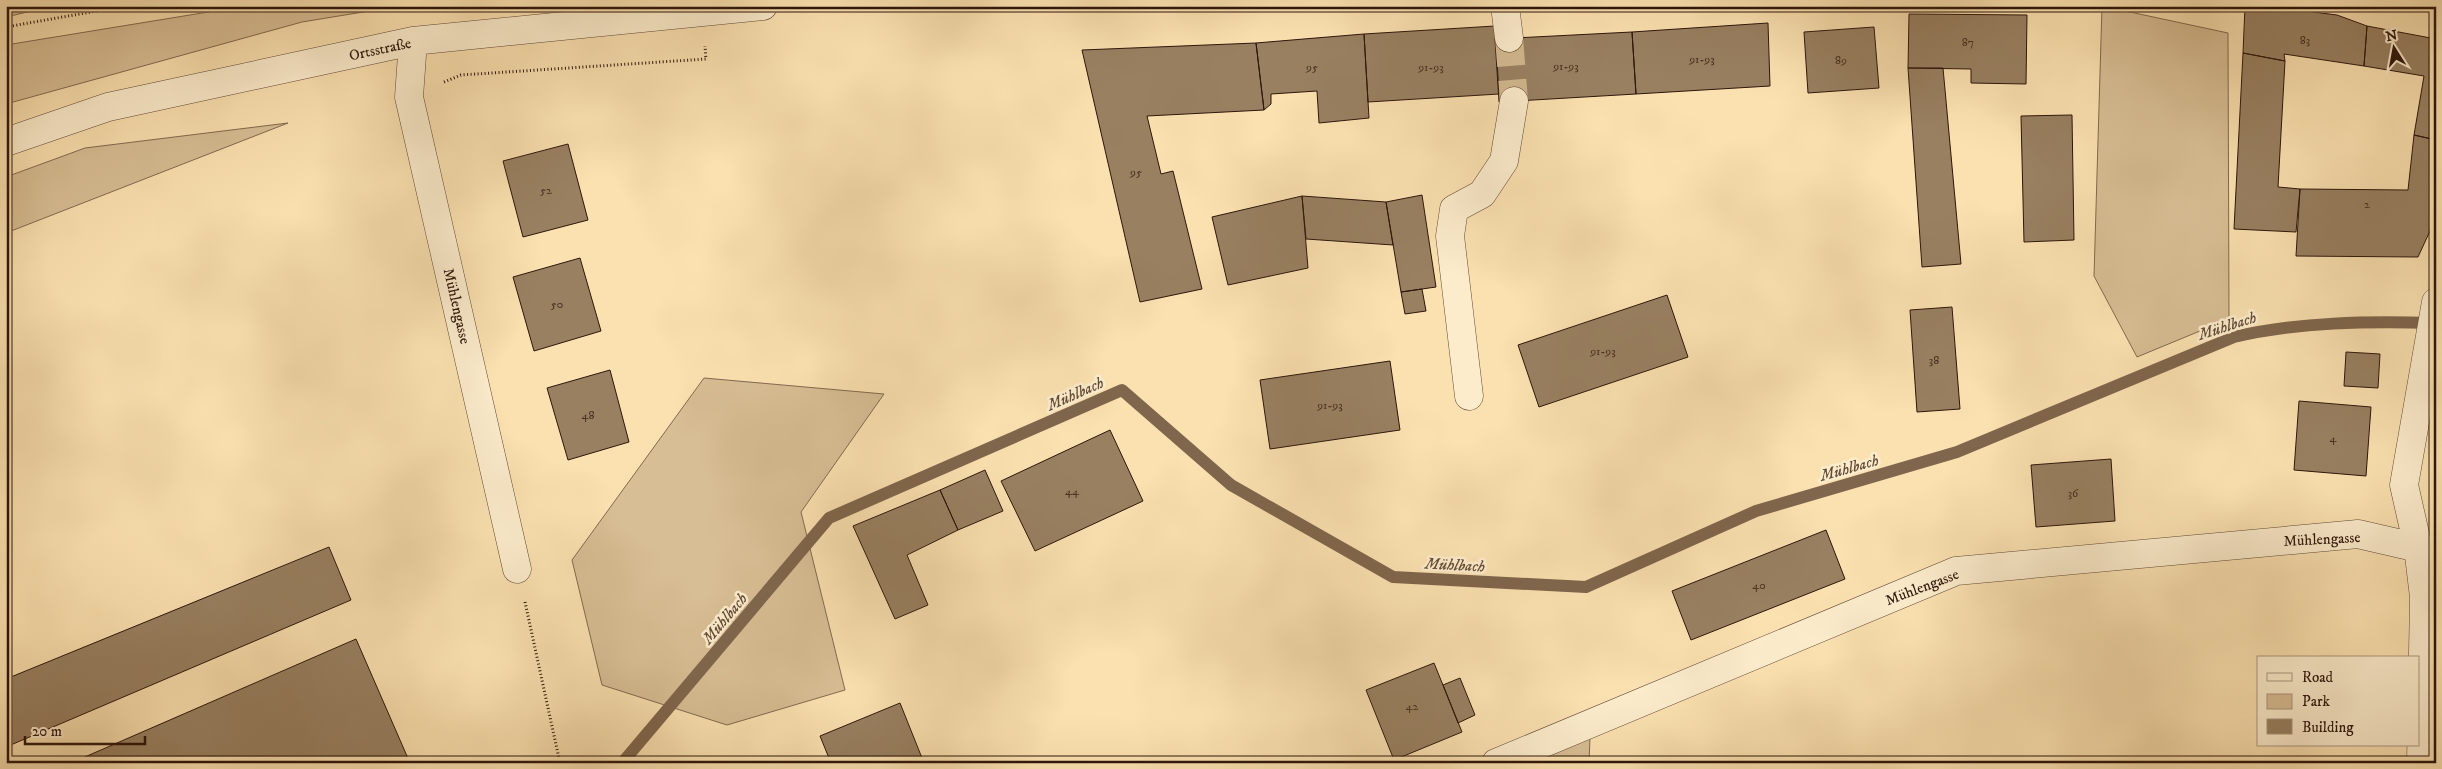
<svg xmlns="http://www.w3.org/2000/svg" width="2442" height="769" font-family="'IM FELL DW Pica',serif">
<style>
.green{fill:#d8be94;stroke:#826a50}
.lines{fill:none;stroke-linecap:round;stroke-linejoin:round}
.stream{stroke:#7f664c;stroke-width:12}
.building{fill:#988061;stroke:#2d160b}
.minor-tunnel{stroke:#d2b88f;stroke-width:28;stroke-dasharray:28 14;stroke-linecap:butt}
.minor-casing{stroke:#604934;stroke-width:29}
.path{stroke:#2d160b;stroke-width:3;stroke-dasharray:1 2.5;stroke-linecap:butt}
.minor{stroke:#fceccc;stroke-width:28}
.labels{text-anchor:middle;stroke-width:5;stroke-linejoin:round;paint-order:stroke}
.number-label{font-size:12px;fill:#483020}
.street-label{font-size:15px;fill:#2d160b;stroke:#fceccc}
.water-label{font-size:16px;font-style:italic;fill:#634c37;stroke:#fceccc}
</style>
<rect width="100%" height="100%" fill="#fbe1b0"/>
<filter id="stains"><feTurbulence type="fractalNoise" baseFrequency=".004" numOctaves="4"/><feColorMatrix values="0 0 0 0 .2 0 0 0 0 .09 0 0 0 0 .02 0 0 0 .5 -.17"/></filter>
<radialGradient id="worn" r=".72"><stop offset=".6" stop-color="#630" stop-opacity="0"/><stop offset="1" stop-color="#630" stop-opacity=".3"/></radialGradient>
<!-- green -->
<path class="green" d="M6,6H53L6,17Z
M245,6H400L302,22L6,104V45Z
M2102,6L2228,33L2229,319L2137,357L2094,276Z
M288,123L6,233V177L85,148Z
M704,378L884,394L801,512L845,690L727,725L602,685L572,560Z
M1590,737L1589,763H1532Z"/>
<g class="lines">
<!-- stream -->
<path class="stream" d="M622,763L829,518L1122,390L1231,485L1393,577L1586,587L1756,511L1957,452L2234,337C2298,322 2368,321 2434,323"/>
</g>
<!-- building -->
<path class="building" d="M2245,6H2267L2337,15L2367,26L2364,66L2284,54L2285,61L2243,53Z
M1909,14L2027,15L2026,84L1971,83V69L1908,68Z
M1768,23L1770,86L1636,94L1632,32Z
M1495,26L1499,94L1368,102L1364,34Z
M2367,26L2436,39V140L2414,135L2424,76L2364,66Z
M1874,27L1879,88L1808,93L1804,32Z
M1632,32L1636,94L1499,102L1495,39Z
M1364,34L1369,118L1319,123L1317,91L1271,94V104L1264,110L1256,43Z
M1256,43L1264,110L1147,116L1161,174L1173,171L1202,289L1140,302L1082,50Z
M2243,53L2285,61L2278,187L2300,189L2296,232L2234,229Z
M1908,68H1943L1961,264L1922,267Z
M2072,115L2074,240L2024,242L2021,116Z
M2414,135L2436,140V218L2418,257L2296,256L2300,189L2408,190Z
M568,144L588,220L523,237L503,161Z
M1422,195L1436,287L1401,292L1386,202Z
M1302,196L1308,268L1228,285L1212,217Z
M1302,196L1386,202L1393,245L1306,239Z
M580,258L601,331L534,351L513,277Z
M1422,289L1426,311L1405,314L1401,292Z
M1667,295L1688,357L1539,407L1518,345Z
M1952,307L1960,409L1917,412L1910,310Z
M2346,352L2380,354L2378,388L2344,386Z
M1390,361L1400,430L1270,449L1260,380Z
M610,370L629,442L568,460L547,388Z
M2299,401L2371,407L2366,476L2294,470Z
M1110,430L1143,501L1035,551L1001,481Z
M2111,459L2115,521L2036,527L2031,465Z
M985,470L1003,511L958,530L940,490Z
M940,490L958,530L907,555L928,605L895,619L853,526Z
M1826,530L1845,579L1691,640L1672,591Z
M329,547L351,600L6,747V679Z
M356,639L410,763H71Z
M1434,663L1462,732L1394,760L1366,690Z
M1460,678L1475,715L1458,723L1443,685Z
M900,703L924,763H831L820,736Z"/>
<g class="lines">
<!-- minor-tunnel -->
<path class="minor-tunnel" d="M1509,38L1514,101"/>
<defs>
<path id="minor" d="M1505,6L1509,38
M413,41L409,97L517,569
M6,142L108,107L413,41L763,6
M1469,396L1450,236L1454,209L1482,194L1504,161L1514,101
M1496,763L1956,571L2358,534L2436,552
M2421,763L2424,597L2418,547L2404,485L2436,302"/>
</defs>
<!-- minor casing -->
<use href="#minor" class="minor-casing"/>
<!-- path -->
<path class="path" d="M6,27L125,6
M444,82L461,75L706,59L705,46
M525,602L560,763"/>
<!-- minor -->
<use href="#minor" class="minor"/>
</g>
<g class="labels">
<!-- number labels -->
<g class="number-label">
<text x="2305" y="44">83</text>
<text x="1968" y="46">87</text>
<text x="1702" y="63">91-93</text>
<text x="1841" y="64">89</text>
<text x="1566" y="70">91-93</text>
<text x="1312" y="71">95</text>
<text x="1431" y="71">91-93</text>
<text x="1136" y="176">95</text>
<text x="546" y="194">52</text>
<text x="2367" y="208">2</text>
<text x="557" y="308">50</text>
<text x="1603" y="355">91-93</text>
<text x="1934" y="364">38</text>
<text x="1330" y="409">91-93</text>
<text x="588" y="419">48</text>
<text x="2333" y="442">4</text>
<text x="1072" y="495">44</text>
<text x="2073" y="497">36</text>
<text x="1759" y="589">40</text>
<text x="1412" y="710">42</text>
</g>
<!-- street labels -->
<g class="street-label">
<text transform="translate(380 49) rotate(-12)" y="5">Ortsstraße</text>
<text transform="translate(457 306) rotate(77)" y="5">Mühlengasse</text>
<text transform="translate(2322 539) rotate(-3)" y="5">Mühlengasse</text>
<text transform="translate(1922 587) rotate(-21)" y="5">Mühlengasse</text>
</g>
<!-- water labels -->
<g class="water-label">
<text transform="translate(2227 325) rotate(-18)" y="6">Mühlbach</text>
<text transform="translate(1075 393) rotate(-24)" y="6">Mühlbach</text>
<text transform="translate(1849 467) rotate(-16)" y="6">Mühlbach</text>
<text transform="translate(1455 564) rotate(3)" y="6">Mühlbach</text>
<text transform="translate(724 618) rotate(-50)" y="6">Mühlbach</text>
</g>
</g>
<!-- margin -->
<rect width="2442" height="769" fill="none" stroke="#fbe1b0" stroke-width="25"/>
<rect x="8" y="8" width="2427" height="754" fill="none" stroke="#2d160b" stroke-width="2.5"/>
<rect x="12" y="12" width="2417" height="744" fill="none" stroke="#2d160b"/>
<!-- legend -->
<rect x="2257" y="656" width="162" height="90" fill="#fceccc" stroke="#a9967f"/>
<rect x="2267" y="673" width="25" height="8" fill="#fceccc" stroke="#a9967f"/>
<text x="2302" y="682" font-size="15" fill="#2d160b">Road</text>
<rect x="2267" y="694" width="25" height="15" fill="#d8be94" stroke="#a9967f"/>
<text x="2302" y="706" font-size="15" fill="#2d160b">Park</text>
<rect x="2267" y="719" width="25" height="15" fill="#988061" stroke="#a9967f"/>
<text x="2302" y="732" font-size="15" fill="#2d160b">Building</text>
<!-- north arrow -->
<g transform="translate(2394 48) rotate(349)" stroke="#fceccc" stroke-width="4" paint-order="stroke">
<path d="M0-4L9 19L0 12L-9 19Z" fill="#2d160b"/>
<text y="-8" font-size="14" font-weight="bold" text-anchor="middle" fill="#2d160b">N</text>
</g>
<!-- scale -->
<path d="M25 736v8h120v-8" fill="none" stroke="#2d160b" stroke-width="2.5"/>
<text x="32" y="736" font-size="15" fill="#2d160b" stroke="#fceccc" stroke-width="4" paint-order="stroke">20 m</text>
<rect width="100%" height="100%" filter="url(#stains)"/>
<rect width="100%" height="100%" fill="url(#worn)"/>
</svg>
